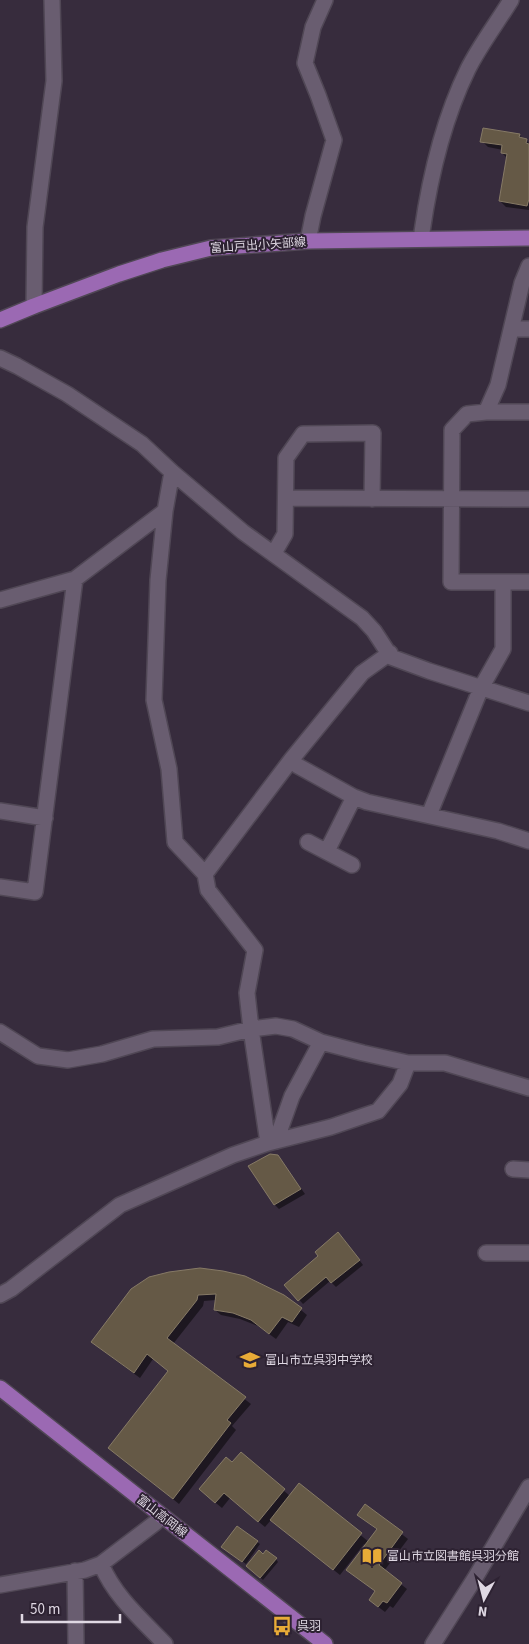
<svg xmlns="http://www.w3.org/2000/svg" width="529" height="1644" font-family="'Source Sans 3','Noto Sans JP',sans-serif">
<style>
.shadow{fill:#0007}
.building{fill:#655946;stroke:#867a66}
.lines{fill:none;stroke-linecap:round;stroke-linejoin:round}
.street-casing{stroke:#504755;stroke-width:18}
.secondary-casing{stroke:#504755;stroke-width:18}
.primary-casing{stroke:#504755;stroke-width:18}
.street{stroke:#695d70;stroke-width:15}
.secondary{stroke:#695d70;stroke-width:15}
.primary{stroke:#9b69b3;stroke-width:15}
.labels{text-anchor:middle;stroke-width:4;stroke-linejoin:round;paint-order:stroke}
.street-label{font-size:12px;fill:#dfd8e3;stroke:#2d2232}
.poi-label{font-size:12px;fill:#dfd8e3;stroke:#2d2232;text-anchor:start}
</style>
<rect width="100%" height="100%" fill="#372c3d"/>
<!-- shadow -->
<path class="shadow" d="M519,135L529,143V210L506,207L500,201L507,158L502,153L503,150L488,147L482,141Z
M278,1156L305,1194L279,1209L274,1204Z
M343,1238L363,1265L336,1287L330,1281L303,1304L286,1285Z
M132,1290L284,1296L307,1315L299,1327L288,1322L276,1339L258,1326L240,1319L221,1315L215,1310L216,1300L204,1301L203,1306L173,1344L251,1404L232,1426L236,1430L179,1504L116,1453L170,1372L153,1359L140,1378L99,1348Z
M241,1454L290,1496L299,1485L369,1542L377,1530L359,1515L365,1506L408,1539L384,1571L407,1589L393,1608L390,1606L385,1612L377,1606L376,1592L348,1570L366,1545L364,1544L340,1575L271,1520L265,1527L230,1498L222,1508L206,1495Z
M257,1542L260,1544L246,1564L226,1549Z
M276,1559L278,1562L263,1580L250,1568Z"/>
<!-- building -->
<path class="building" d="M483,128L520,134L519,137L527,139L526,143L529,144V199L527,206L499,201L507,154L501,153L502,145L480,142Z
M270,1154L278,1155L301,1189L274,1205L248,1166Z
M338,1232L360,1260L331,1283L326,1277L298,1301L284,1285L318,1256L315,1252Z
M200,1268L223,1271L245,1276L284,1295L302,1308L292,1322L282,1317L269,1334L251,1320L233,1313L214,1310L216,1294L198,1295L197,1300L167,1338L246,1397L227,1420L231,1423L173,1499L108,1448L168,1371L147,1354L134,1373L91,1342L131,1289L149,1277L169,1272Z
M241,1452L285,1489L258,1522L224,1493L215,1503L199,1489L226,1457L232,1462Z
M299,1483L362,1533L333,1570L270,1520Z
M365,1504L403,1532L379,1565L402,1583L387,1603L383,1601L378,1607L369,1600L375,1591L346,1570L377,1529L357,1515Z
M237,1526L258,1541L242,1562L221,1547Z
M259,1550L263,1554L266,1550L277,1558L260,1578L246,1566Z"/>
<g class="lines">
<defs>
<path id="street" d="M422,232C430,176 443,120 468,69C480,45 497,23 511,0
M308,241L313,216L334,140L318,95L305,63L313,27L325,0
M34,306L35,227L54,81L52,0
M512,329H529
M0,358L17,366L67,394L142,444L172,472L243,532L362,618L374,631L391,657L429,671L529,703
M486,412L498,385L522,283L529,266
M529,412H486L467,414L452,430L451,582H529
M172,472L165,511L158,580L154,700L169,769L175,842L205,874L208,890L255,950L247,993L251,1029L268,1143
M286,498L529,499
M274,553L285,534L286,458L303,434L373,433L372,499
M0,600L75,579L165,511
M291,760L298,766L354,797L367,802L498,831L529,841
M0,811L45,818
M429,815L481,688L503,649V582
M308,842L352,865
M327,851L354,797
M205,874L291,760L362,673L390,653
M0,887L35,892L75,579
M0,1032L38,1056L68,1060L102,1054L153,1039L218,1037L251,1029L276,1026L293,1029L321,1042L363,1053L408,1063H445L529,1088
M276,1141L292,1096L321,1042
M513,1169L529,1170
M486,1253H529
M0,1295L11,1289L120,1205L233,1155L268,1143L331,1127L378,1111L400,1084L408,1063
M101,1564C115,1597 141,1619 165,1644
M75,1571L76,1644
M0,1585L85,1570L101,1564L155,1523L162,1516"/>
<path id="secondary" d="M433,1644L475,1578L529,1487"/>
<path id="primary" d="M0,320L34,306L119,274L162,260L211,248L308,241L529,238
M0,1388L325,1644"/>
</defs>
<!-- street casing -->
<use href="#street" class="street-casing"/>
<!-- secondary casing -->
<use href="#secondary" class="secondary-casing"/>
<!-- primary casing -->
<use href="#primary" class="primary-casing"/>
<!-- street -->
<use href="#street" class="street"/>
<!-- secondary -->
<use href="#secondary" class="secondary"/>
<!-- primary -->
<use href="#primary" class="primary"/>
</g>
<!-- icons -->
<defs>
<symbol id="school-bare" viewBox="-9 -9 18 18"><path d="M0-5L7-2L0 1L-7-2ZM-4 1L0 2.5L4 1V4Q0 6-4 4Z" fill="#e8ab37" stroke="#2d2232" stroke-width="2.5" paint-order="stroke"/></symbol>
<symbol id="library-bare" viewBox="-9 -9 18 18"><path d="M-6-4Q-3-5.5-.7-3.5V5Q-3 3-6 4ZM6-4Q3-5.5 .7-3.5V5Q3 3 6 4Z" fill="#e8ab37" stroke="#2d2232" stroke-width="2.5" paint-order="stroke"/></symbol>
<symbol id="bus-bare" viewBox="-9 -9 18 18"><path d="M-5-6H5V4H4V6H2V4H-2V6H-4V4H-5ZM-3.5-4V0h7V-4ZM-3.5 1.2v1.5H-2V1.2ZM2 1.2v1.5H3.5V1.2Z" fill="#e8ab37" stroke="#2d2232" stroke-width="2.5" paint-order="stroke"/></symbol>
</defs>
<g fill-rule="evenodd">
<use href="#school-bare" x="236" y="1346" width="28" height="28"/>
<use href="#library-bare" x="358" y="1542" width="28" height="28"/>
<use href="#bus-bare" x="268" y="1612" width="28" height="28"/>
</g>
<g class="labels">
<!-- street labels -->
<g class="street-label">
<text transform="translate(258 245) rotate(-4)" y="4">富山戸出小矢部線</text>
<text transform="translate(162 1516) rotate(38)" y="4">富山高岡線</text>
</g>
<!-- poi labels -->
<g class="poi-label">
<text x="265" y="1364">富山市立呉羽中学校</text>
<text x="387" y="1560">富山市立図書館呉羽分館</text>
<text x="297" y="1630">呉羽</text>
</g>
</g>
<!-- north arrow -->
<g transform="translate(484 1599) rotate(187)" stroke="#2d2232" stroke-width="4" paint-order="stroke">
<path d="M0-4L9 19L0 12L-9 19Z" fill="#dfd8e3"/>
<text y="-8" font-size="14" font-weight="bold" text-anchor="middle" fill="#dfd8e3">N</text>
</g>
<!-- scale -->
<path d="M22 1614v8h98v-8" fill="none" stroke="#dfd8e3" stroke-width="2.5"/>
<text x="30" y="1614" font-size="15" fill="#dfd8e3" stroke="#2d2232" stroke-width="4" paint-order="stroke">50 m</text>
</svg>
